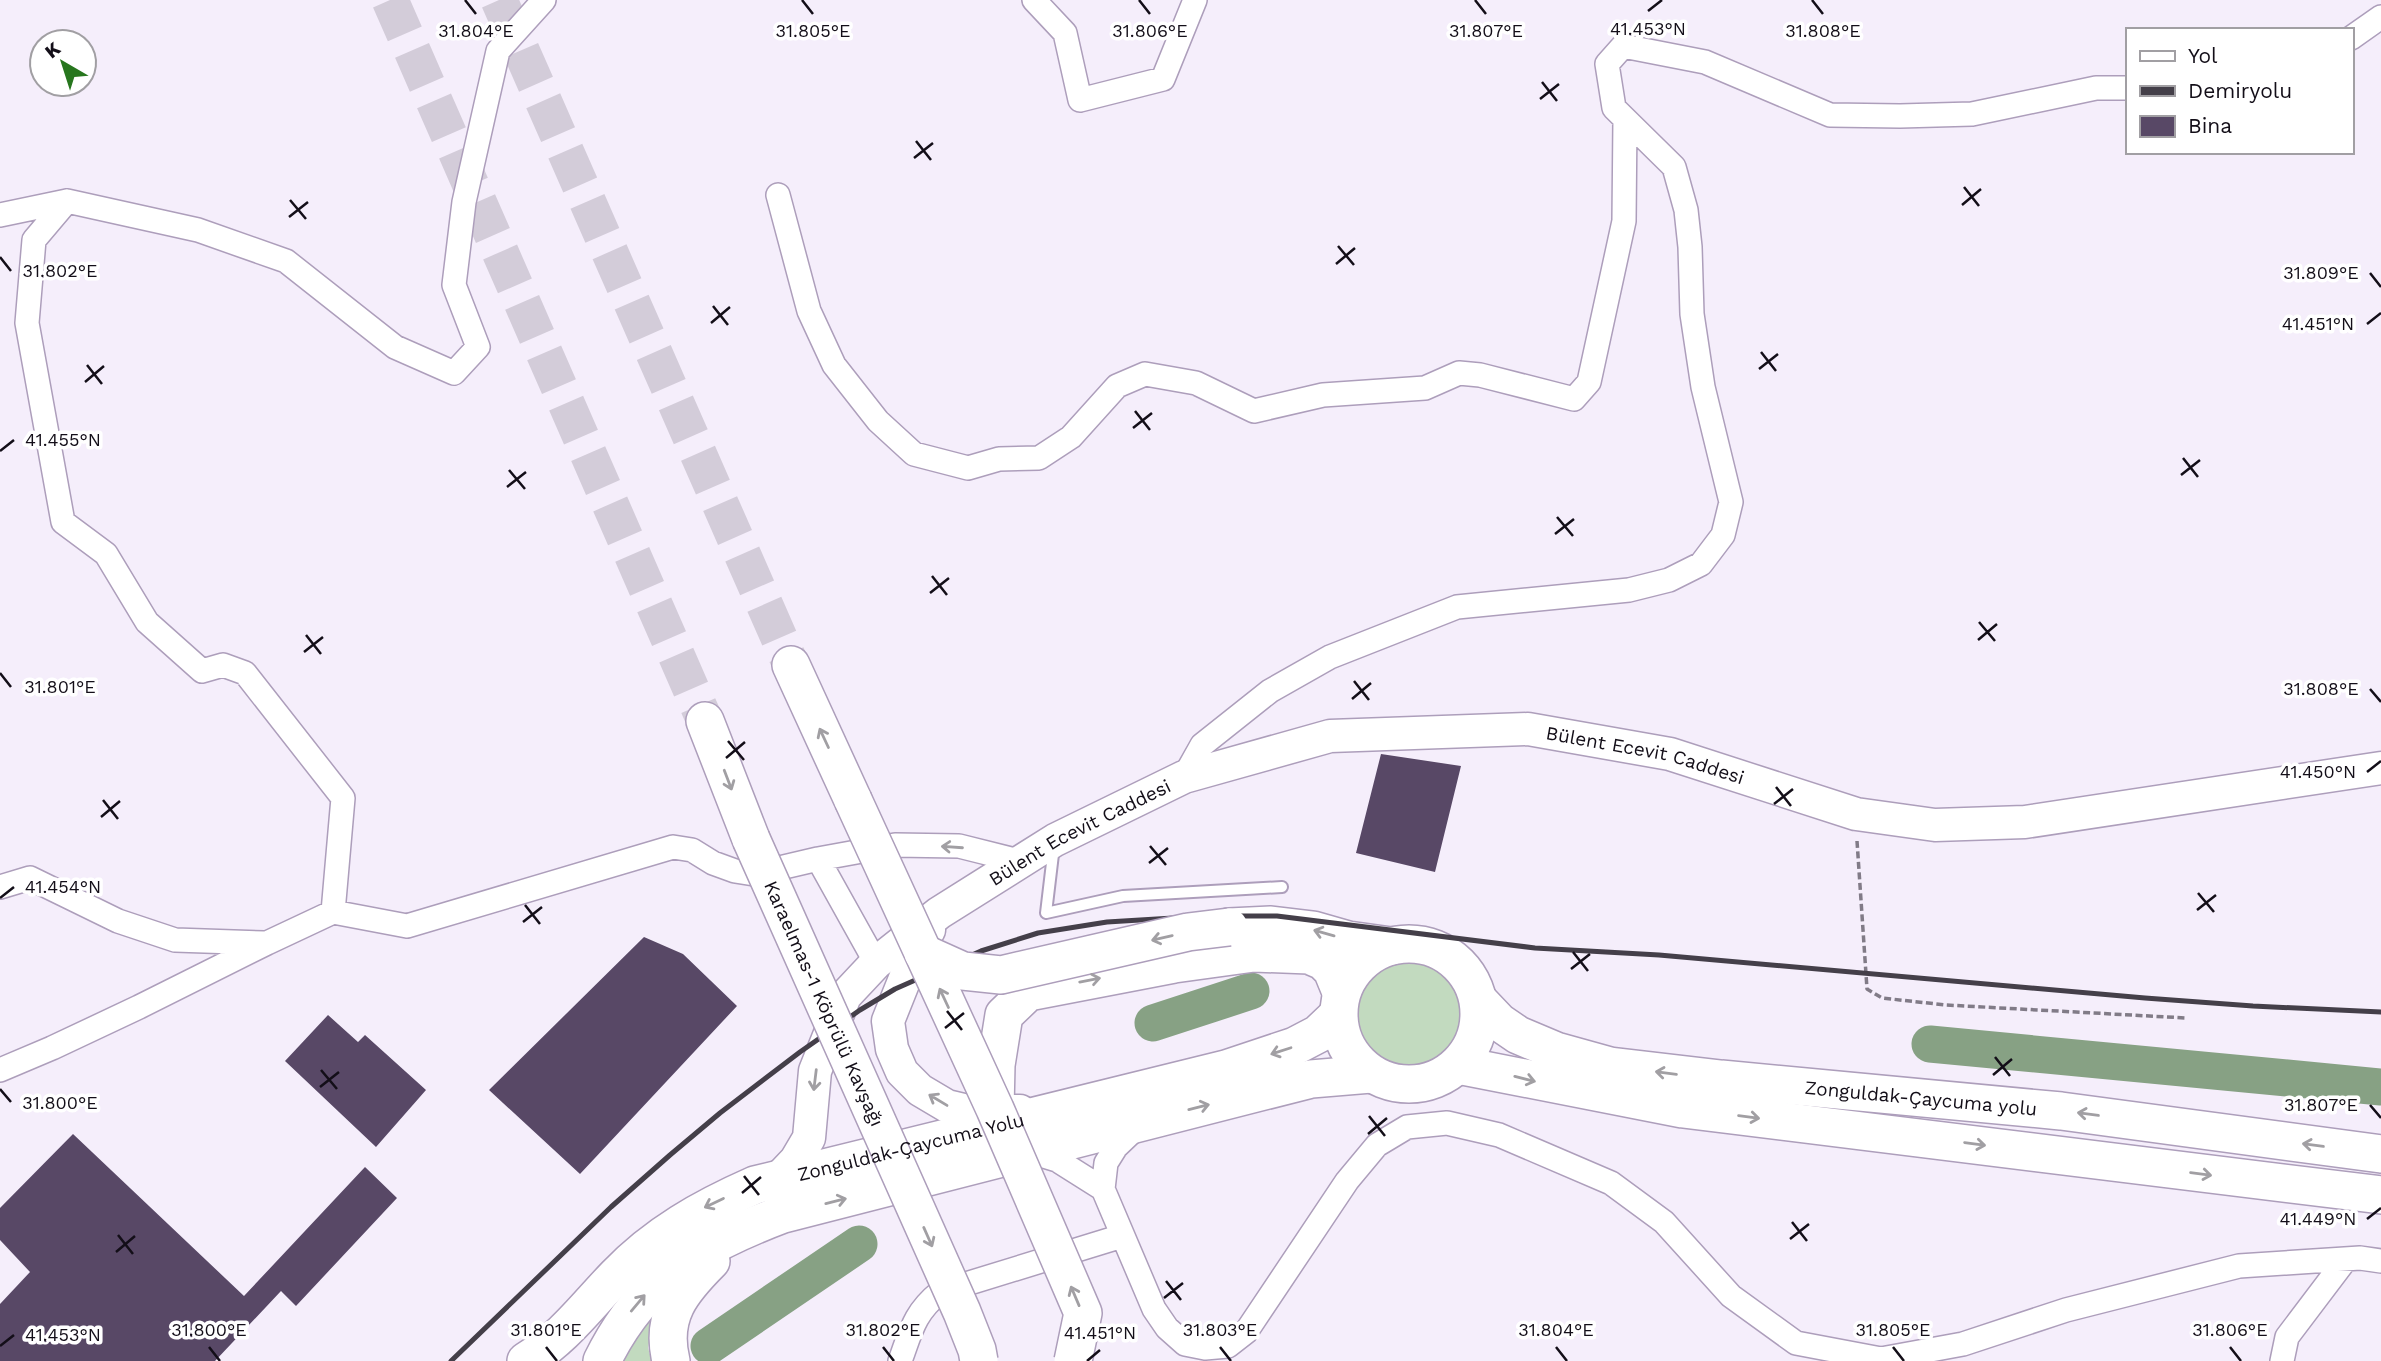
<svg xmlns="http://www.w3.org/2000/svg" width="2381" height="1361" font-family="'Work Sans',sans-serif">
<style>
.green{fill:#c2dabf}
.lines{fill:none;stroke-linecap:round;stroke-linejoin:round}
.river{stroke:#87a184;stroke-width:37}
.building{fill:#584866}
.trunk-tunnel{stroke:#d3ccd9;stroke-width:37;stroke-dasharray:37 18;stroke-linecap:butt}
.service-casing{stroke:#ad9ebb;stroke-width:14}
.minor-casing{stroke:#ad9ebb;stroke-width:26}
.secondary-casing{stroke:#ad9ebb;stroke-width:35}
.trunk-casing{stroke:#ad9ebb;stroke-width:40}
.path{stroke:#817b87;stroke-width:3.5;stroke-dasharray:7 3.5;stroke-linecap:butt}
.service{stroke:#fff;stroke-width:10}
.minor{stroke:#fff;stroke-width:23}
.secondary{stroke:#fff;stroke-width:32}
.trunk{stroke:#fff;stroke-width:37}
.rail{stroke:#443f49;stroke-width:5}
.trunk-bridge-casing{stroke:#ad9ebb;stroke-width:40;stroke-linecap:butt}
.trunk-bridge{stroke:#fff;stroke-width:37}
.oneway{stroke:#a19fa3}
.ticks{fill:none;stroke:#130e18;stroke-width:2.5}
.labels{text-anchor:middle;stroke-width:7;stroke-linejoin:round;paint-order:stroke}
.street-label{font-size:19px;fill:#130e18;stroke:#fff}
.ticks-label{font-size:18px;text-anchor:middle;fill:#130e18;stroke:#fff;stroke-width:7;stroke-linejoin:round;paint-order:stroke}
</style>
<rect width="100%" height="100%" fill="#f5eefb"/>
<!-- green -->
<path class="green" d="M1344 1015a65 65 0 1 1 130 0a65 65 0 1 1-130 0Z
M648,1312L654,1317L648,1348L652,1361H615Z"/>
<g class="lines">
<!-- river -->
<path class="river" d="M1153,1023L1251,991
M1930,1044L2381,1087
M709,1346L859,1244"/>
</g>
<!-- building -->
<path class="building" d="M1381,754L1461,766L1435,872L1356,853Z
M644,937L683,954L737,1006L580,1174L489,1090Z
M328,1015L358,1042L365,1035L426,1090L376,1147L285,1061Z
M73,1134L244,1296L365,1167L397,1198L296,1306L281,1291L215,1361H0V1304L30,1272L0,1240V1208Z"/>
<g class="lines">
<!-- trunk-tunnel -->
<path class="trunk-tunnel" d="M390,0L705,721
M499,0L791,665"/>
<defs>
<path id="service" d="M1054,846L1046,913L1123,896L1282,887"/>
<path id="minor" d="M1034,0L1065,33L1080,100L1163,79L1195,0
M2351,38L2381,17
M778,195L809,311L834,365L878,421L914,454L968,468L999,459L1039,458L1071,437L1117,386L1145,374L1196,383L1254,411L1323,395L1425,388L1459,373L1480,375L1574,399L1589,382L1624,221L1625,119
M0,215L67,201
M1184,777L1202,745L1270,691L1330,657L1457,607L1629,590L1669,580L1701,564L1723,535L1731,502L1703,387L1692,314L1690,247L1686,210L1674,167L1614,108L1607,64L1623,46L1705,62L1830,115L1900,116L1972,114L2096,88H2127
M0,887L30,878L118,921L175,940L264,943
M333,912L343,798L245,673L223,665L202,671L147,622L106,554L63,522L27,323L34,240L67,201L198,230L286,261L395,347L454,373L478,347L454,285L464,202L498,51L544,0
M876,963L818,859L895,845L959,846L1019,861
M0,1070L52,1048L139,1007L267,943L333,912L407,926L673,847L692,850L713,863L735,871L754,874L818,859
M1137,1127L1116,1147L1106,1163L1103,1189L1154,1309L1167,1328L1185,1344L1205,1348L1228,1346L1246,1332L1347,1181L1377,1145L1407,1127L1447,1123L1499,1135L1611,1183L1664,1222L1731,1296L1796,1343L1881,1359L1963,1344L2066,1310L2239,1266L2360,1258L2381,1261
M1031,1152L1057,1160L1103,1189
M900,1361C911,1331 914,1313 940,1292L1122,1236
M2282,1361L2287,1337L2346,1259"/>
<g id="secondary">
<path d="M929,930L914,956L888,1021L892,1049L902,1072L920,1090L947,1106L968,1111H1020"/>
<path id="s1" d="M778,1179L796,1160L809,1138L815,1071L845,996L876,963L939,913L1055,840L1184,777L1330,736L1528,729L1670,754L1856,814L1935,825L2025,822L2381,768"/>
</g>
<g id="trunk">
<path d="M791,665L853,800"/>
<path d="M705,721L751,839"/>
<path d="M1229,927L1271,925L1313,930L1348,940L1391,946"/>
<circle cx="1409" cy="1014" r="70"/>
<path id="s2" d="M1479,1001L1499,1022L1518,1035L1556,1051L1610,1066L1721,1079L2061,1111L2381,1154"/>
<path d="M1458,1065L1683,1109L2381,1195"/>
<path d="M995,1109L996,1065L1004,1015L1028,992L1174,964L1254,953L1309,955L1323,961L1332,970L1341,992"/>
<path id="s3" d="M526,1361C564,1338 586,1307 616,1276C656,1234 703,1208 755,1185L1226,1069L1295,1046L1318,1034L1338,1015"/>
<path d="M602,1361C643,1278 698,1246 783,1214L1311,1079L1371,1074"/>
<path d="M671,1361C660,1316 681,1291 711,1261"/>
</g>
</defs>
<!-- service casing -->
<use href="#service" class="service-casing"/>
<!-- minor casing -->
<use href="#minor" class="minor-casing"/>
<!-- secondary casing -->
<use href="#secondary" class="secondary-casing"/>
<!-- trunk casing -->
<use href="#trunk" class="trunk-casing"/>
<!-- path -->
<path class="path" d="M1857,841L1867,989L1882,998L1946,1005L2186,1018"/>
<!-- service -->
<use href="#service" class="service"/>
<!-- minor -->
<use href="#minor" class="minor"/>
<!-- secondary -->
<use href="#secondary" class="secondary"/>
<!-- trunk -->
<use href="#trunk" class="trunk"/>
<!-- rail -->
<path class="rail" d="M451,1361L611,1207L670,1155L720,1113L800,1052L860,1010L895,989L981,951L1038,933L1107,922L1206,916H1277L1535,948L1659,955L2145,998L2253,1006L2381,1012"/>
<defs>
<g id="trunk-bridge">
<path d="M853,800L995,1109L1083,1313L1073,1361"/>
<path id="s4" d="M751,839L962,1312L977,1350L979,1361"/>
<path d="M923,953L963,971L1001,975L1188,932L1229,927"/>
</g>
</defs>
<!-- trunk-bridge casing -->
<use href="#trunk-bridge" class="trunk-bridge-casing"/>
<!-- trunk-bridge -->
<use href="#trunk-bridge" class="trunk-bridge"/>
</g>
<!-- one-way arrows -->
<defs><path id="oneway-shaft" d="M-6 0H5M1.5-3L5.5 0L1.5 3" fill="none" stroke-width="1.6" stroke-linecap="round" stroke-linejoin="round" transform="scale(1.75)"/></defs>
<g class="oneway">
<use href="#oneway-shaft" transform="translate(824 738) rotate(-115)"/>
<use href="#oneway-shaft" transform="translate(728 780) rotate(69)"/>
<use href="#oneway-shaft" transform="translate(952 847) rotate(-176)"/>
<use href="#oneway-shaft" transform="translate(1324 933) rotate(-164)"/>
<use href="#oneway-shaft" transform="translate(1162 938) rotate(167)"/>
<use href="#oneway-shaft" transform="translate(1090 980) rotate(-11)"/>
<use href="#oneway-shaft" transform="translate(944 998) rotate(-115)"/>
<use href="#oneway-shaft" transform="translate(1281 1051) rotate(162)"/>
<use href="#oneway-shaft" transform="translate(1666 1073) rotate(-173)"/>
<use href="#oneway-shaft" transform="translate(1525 1079) rotate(14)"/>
<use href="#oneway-shaft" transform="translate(815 1080) rotate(97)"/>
<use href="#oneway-shaft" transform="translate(938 1100) rotate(-149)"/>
<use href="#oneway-shaft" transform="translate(1199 1107) rotate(-14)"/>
<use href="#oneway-shaft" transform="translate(2088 1114) rotate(-172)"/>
<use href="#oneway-shaft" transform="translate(1749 1117) rotate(7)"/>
<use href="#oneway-shaft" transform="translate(1975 1144) rotate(8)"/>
<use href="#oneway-shaft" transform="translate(2313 1145) rotate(-172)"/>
<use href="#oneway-shaft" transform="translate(2201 1174) rotate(7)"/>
<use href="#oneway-shaft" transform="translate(836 1201) rotate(-14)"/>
<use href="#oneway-shaft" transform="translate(714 1203) rotate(154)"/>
<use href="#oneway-shaft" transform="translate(928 1237) rotate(66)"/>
<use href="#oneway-shaft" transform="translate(1075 1296) rotate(-113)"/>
<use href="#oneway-shaft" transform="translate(638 1303) rotate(-50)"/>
</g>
<!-- ticks -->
<path class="ticks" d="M465,0L476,14M802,0L813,14M1139,0L1150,14M1475,0L1486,14M1812,0L1823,14M1648,11L1662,0M1542,82L1557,101M1540,99L1559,84M916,141L931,160M914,158L933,143M1964,187L1979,206M290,200L306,219M1962,205L1981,189M289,217L308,202M1338,246L1354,265M0,257L11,271M1336,264L1355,248M2370,273L2381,287M713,306L728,325M711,323L730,307M2367,324L2381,313M1761,352L1776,371M87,365L102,384M1759,369L1778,354M85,382L104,366M1135,411L1150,430M1133,428L1152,413M0,451L14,440M2183,458L2198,477M509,470L525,489M2181,475L2200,460M507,487L526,472M1557,517L1573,536M1555,534L1574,519M932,576L947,595M930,593L949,578M1979,622L1995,641M306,635L321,654M1978,640L1997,624M304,652L323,637M0,673L11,687M1354,681L1369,700M2370,689L2381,702M1352,699L1371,683M728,741L744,760M726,758L745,742M2367,772L2381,761M1776,787L1791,806M103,800L118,819M1774,804L1793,789M101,817L120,801M1150,846L1166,865M1149,863L1168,848M2198,893L2214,912M0,898L14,887M525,905L540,924M2197,910L2216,895M523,922L542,907M1573,952L1588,971M1571,969L1590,954M947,1011L962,1030M945,1028L964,1013M1995,1057L2010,1076M321,1070L337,1089M1993,1075L2012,1059M320,1087L339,1072M0,1089L11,1102M2370,1105L2381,1118M1369,1116L1385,1136M1368,1134L1387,1118M744,1176L759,1195M742,1193L761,1177M2367,1219L2381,1208M1792,1222L1807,1241M118,1235L133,1254M1790,1239L1809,1224M116,1252L135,1236M1166,1281L1181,1300M1164,1298L1183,1283M0,1346L14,1335M209,1347L220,1361M546,1347L557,1361M883,1347L894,1361M1220,1347L1231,1361M1556,1347L1567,1361M1893,1347L1904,1361M2230,1347L2241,1361M1087,1361L1100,1350"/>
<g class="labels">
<!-- street labels -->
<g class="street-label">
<text dy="7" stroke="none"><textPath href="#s1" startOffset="1076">Bülent Ecevit Caddesi</textPath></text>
<text dy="7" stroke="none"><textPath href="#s1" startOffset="488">Bülent Ecevit Caddesi</textPath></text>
<text dy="7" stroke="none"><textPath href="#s4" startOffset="180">Karaelmas-1 Köprülü Kavşağı</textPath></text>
<text dy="7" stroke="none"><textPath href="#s2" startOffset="462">Zonguldak-Çaycuma yolu</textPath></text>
<text dy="7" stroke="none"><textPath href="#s3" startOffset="452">Zonguldak-Çaycuma Yolu</textPath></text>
</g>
</g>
<g class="ticks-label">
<text x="1648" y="35">41.453°N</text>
<text x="1150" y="37">31.806°E</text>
<text x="1823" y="37">31.808°E</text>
<text x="476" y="37">31.804°E</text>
<text x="813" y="37">31.805°E</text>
<text x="1486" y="37">31.807°E</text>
<text x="60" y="277">31.802°E</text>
<text x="2321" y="279">31.809°E</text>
<text x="2318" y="330">41.451°N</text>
<text x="63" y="446">41.455°N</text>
<text x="60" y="693">31.801°E</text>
<text x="2321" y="695">31.808°E</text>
<text x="2318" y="778">41.450°N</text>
<text x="63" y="893">41.454°N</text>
<text x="60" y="1109">31.800°E</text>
<text x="2321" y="1111">31.807°E</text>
<text x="2318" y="1225">41.449°N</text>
<text x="209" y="1336">31.800°E</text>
<text x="546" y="1336">31.801°E</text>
<text x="883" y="1336">31.802°E</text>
<text x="1220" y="1336">31.803°E</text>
<text x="1556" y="1336">31.804°E</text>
<text x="1893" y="1336">31.805°E</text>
<text x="2230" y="1336">31.806°E</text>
<text x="1100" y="1339">41.451°N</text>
<text x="63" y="1341">41.453°N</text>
</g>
<!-- legend -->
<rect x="2126" y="28" width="228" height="126" fill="#ffffff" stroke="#a19fa3" stroke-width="2"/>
<rect x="2140" y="51" width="35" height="10" fill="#ffffff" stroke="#a19fa3" stroke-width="2"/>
<text x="2188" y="63" font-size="21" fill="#130e18">Yol</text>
<rect x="2140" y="86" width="35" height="10" fill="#443f49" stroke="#a19fa3" stroke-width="2"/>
<text x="2188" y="98" font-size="21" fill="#130e18">Demiryolu</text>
<rect x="2140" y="116" width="35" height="21" fill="#584866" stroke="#a19fa3" stroke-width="2"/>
<text x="2188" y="133" font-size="21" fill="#130e18">Bina</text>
<!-- north arrow -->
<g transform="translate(63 63) rotate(321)"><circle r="33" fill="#ffffff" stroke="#a19fa3" stroke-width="2"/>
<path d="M0-5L12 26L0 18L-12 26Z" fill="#27761e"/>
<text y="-10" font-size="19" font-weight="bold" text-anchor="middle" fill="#130e18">K</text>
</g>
</svg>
